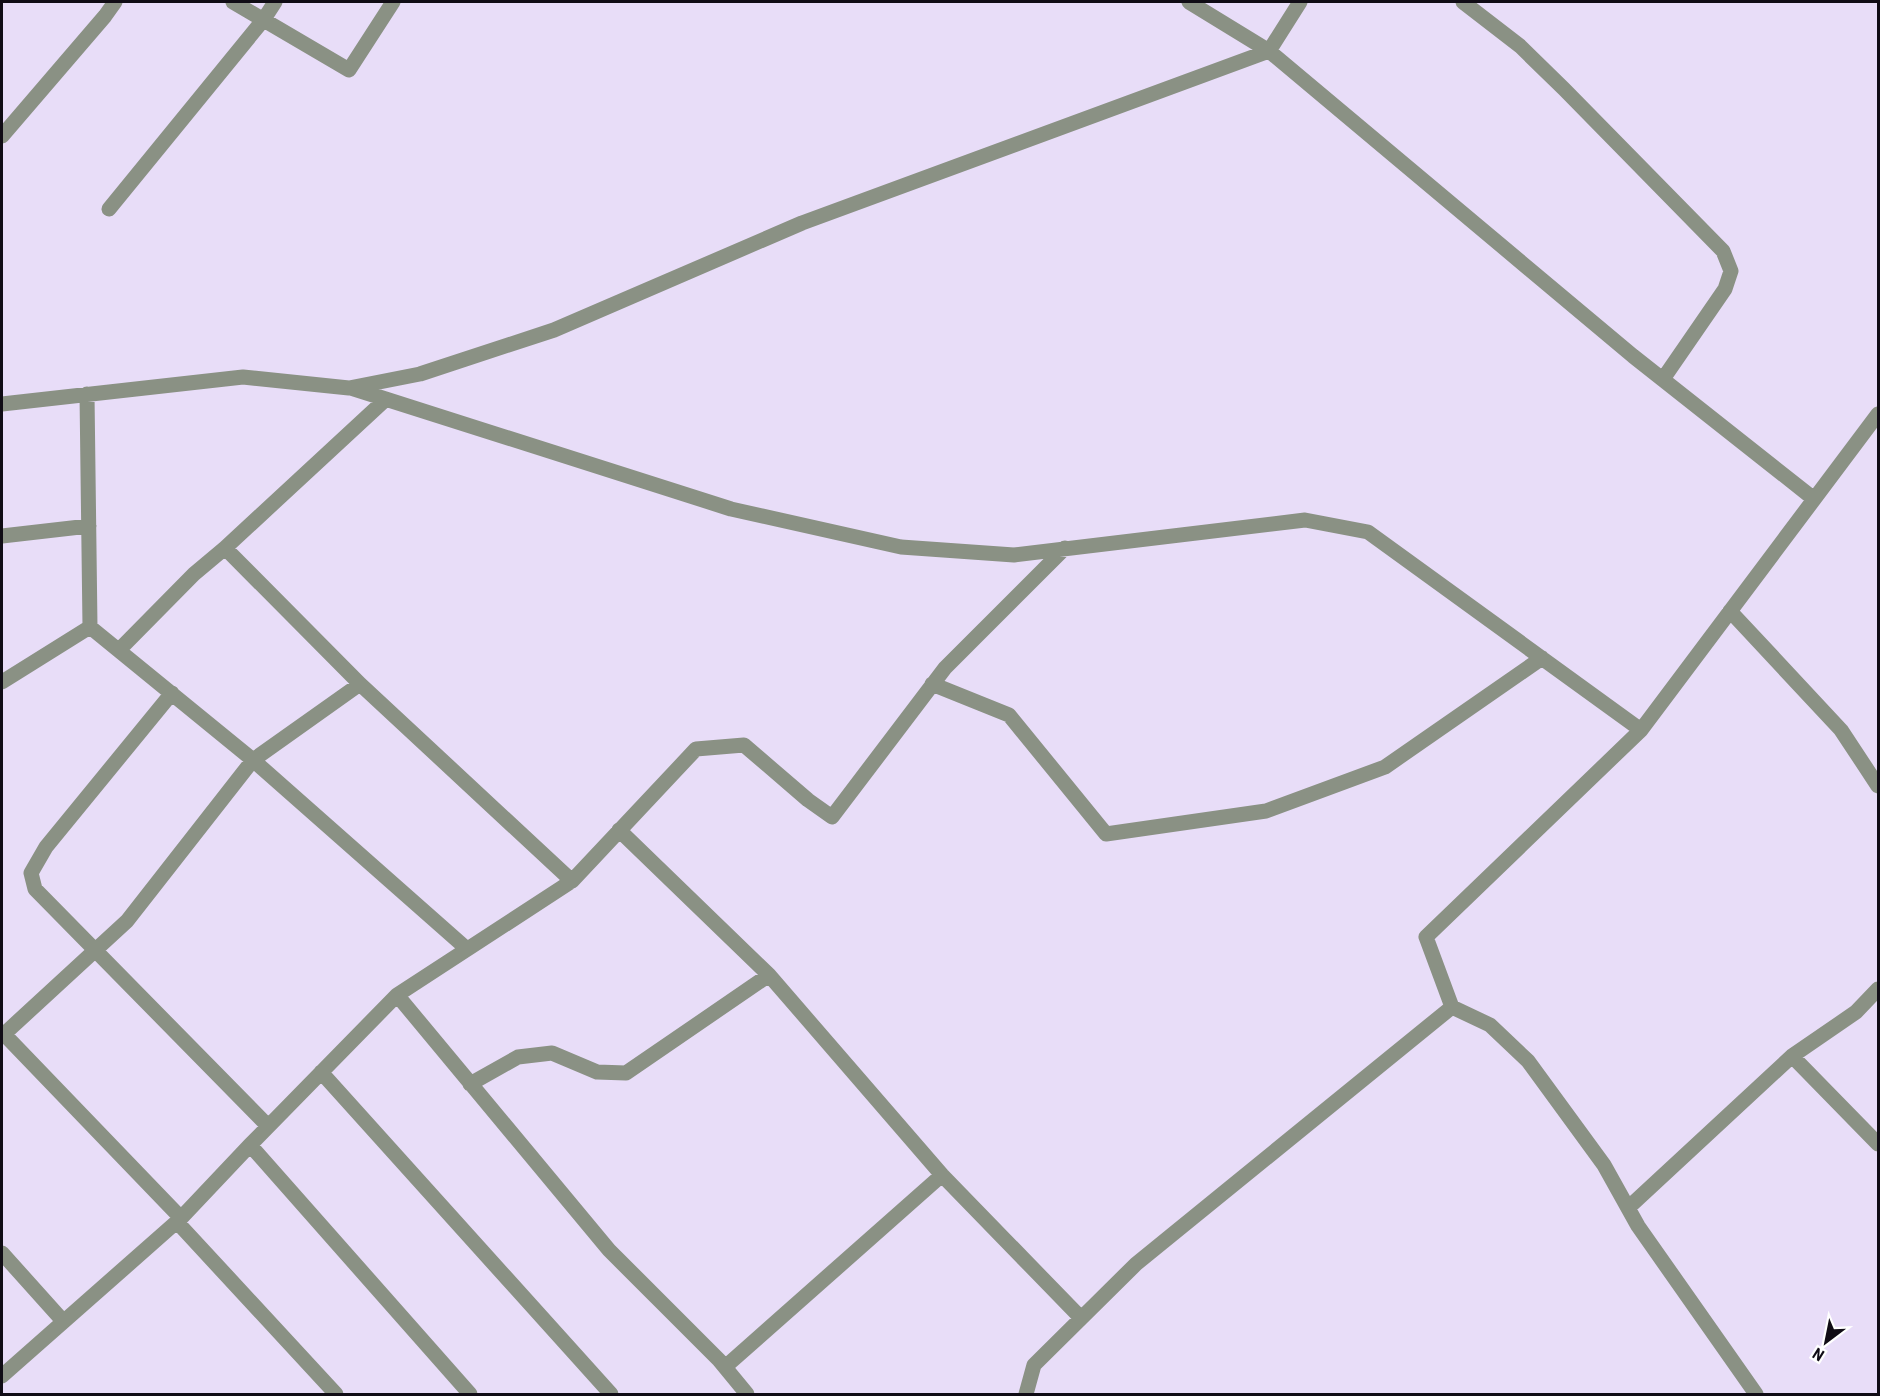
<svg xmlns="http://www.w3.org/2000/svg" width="1880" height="1396" font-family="'Roboto Condensed',sans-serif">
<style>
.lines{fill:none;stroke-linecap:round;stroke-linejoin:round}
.minor{stroke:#8a9184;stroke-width:15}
</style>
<rect width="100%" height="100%" fill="#e8ddf8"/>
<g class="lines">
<!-- minor -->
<path class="minor" d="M233,2L349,70L393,2
M1189,2L1269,51L1633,356L1814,499
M1463,2L1520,46L1564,89L1723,251L1731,271L1725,289L1663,379
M2,136L105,16L115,2
M109,209L264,19L275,2
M351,388L731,509L901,547L1014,555L1305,520L1368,532L1641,730
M87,394L90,627L253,760L360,684L572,881L696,749L744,745L808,800L832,817L945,668L1065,548
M2,404L243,377L349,388L420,374L554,330L802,223L1269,51L1300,2
M2,536L89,526
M225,548L360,684
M1730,611L1841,730L1878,786
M119,650L194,574L225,548L386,399
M2,682L90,627
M932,684L1009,715L1106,834L1266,811L1385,767L1542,658
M172,693L46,847L31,873L35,889L268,1126
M619,830L769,975L942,1175L1081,1318
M397,995L609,1250L719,1360L747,1394
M2,1032L181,1218
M2,1036L127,921L253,760L467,949
M1792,1056L1878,1144
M321,1072L611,1394
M470,1084L518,1057L552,1053L597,1072L626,1073L769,975
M250,1145L470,1394
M1628,1208L1792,1056L1856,1012L1878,989
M177,1222L336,1394
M2,1253L63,1321
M725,1367L942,1175
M2,1376L181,1218L250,1145L397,995L572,881
M1026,1394L1034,1365L1136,1264L1452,1007
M1756,1394L1638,1226L1604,1165L1528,1061L1490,1025L1452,1007L1426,937L1641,730L1878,414"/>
</g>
<!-- border -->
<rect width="1880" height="1396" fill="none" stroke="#100c15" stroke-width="6"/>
<!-- north arrow -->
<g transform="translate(1826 1342) rotate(212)" stroke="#ffffff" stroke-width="4.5" paint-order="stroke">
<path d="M0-4.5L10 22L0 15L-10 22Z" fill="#100c15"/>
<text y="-9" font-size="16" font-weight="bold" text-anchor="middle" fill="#100c15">N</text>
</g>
</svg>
